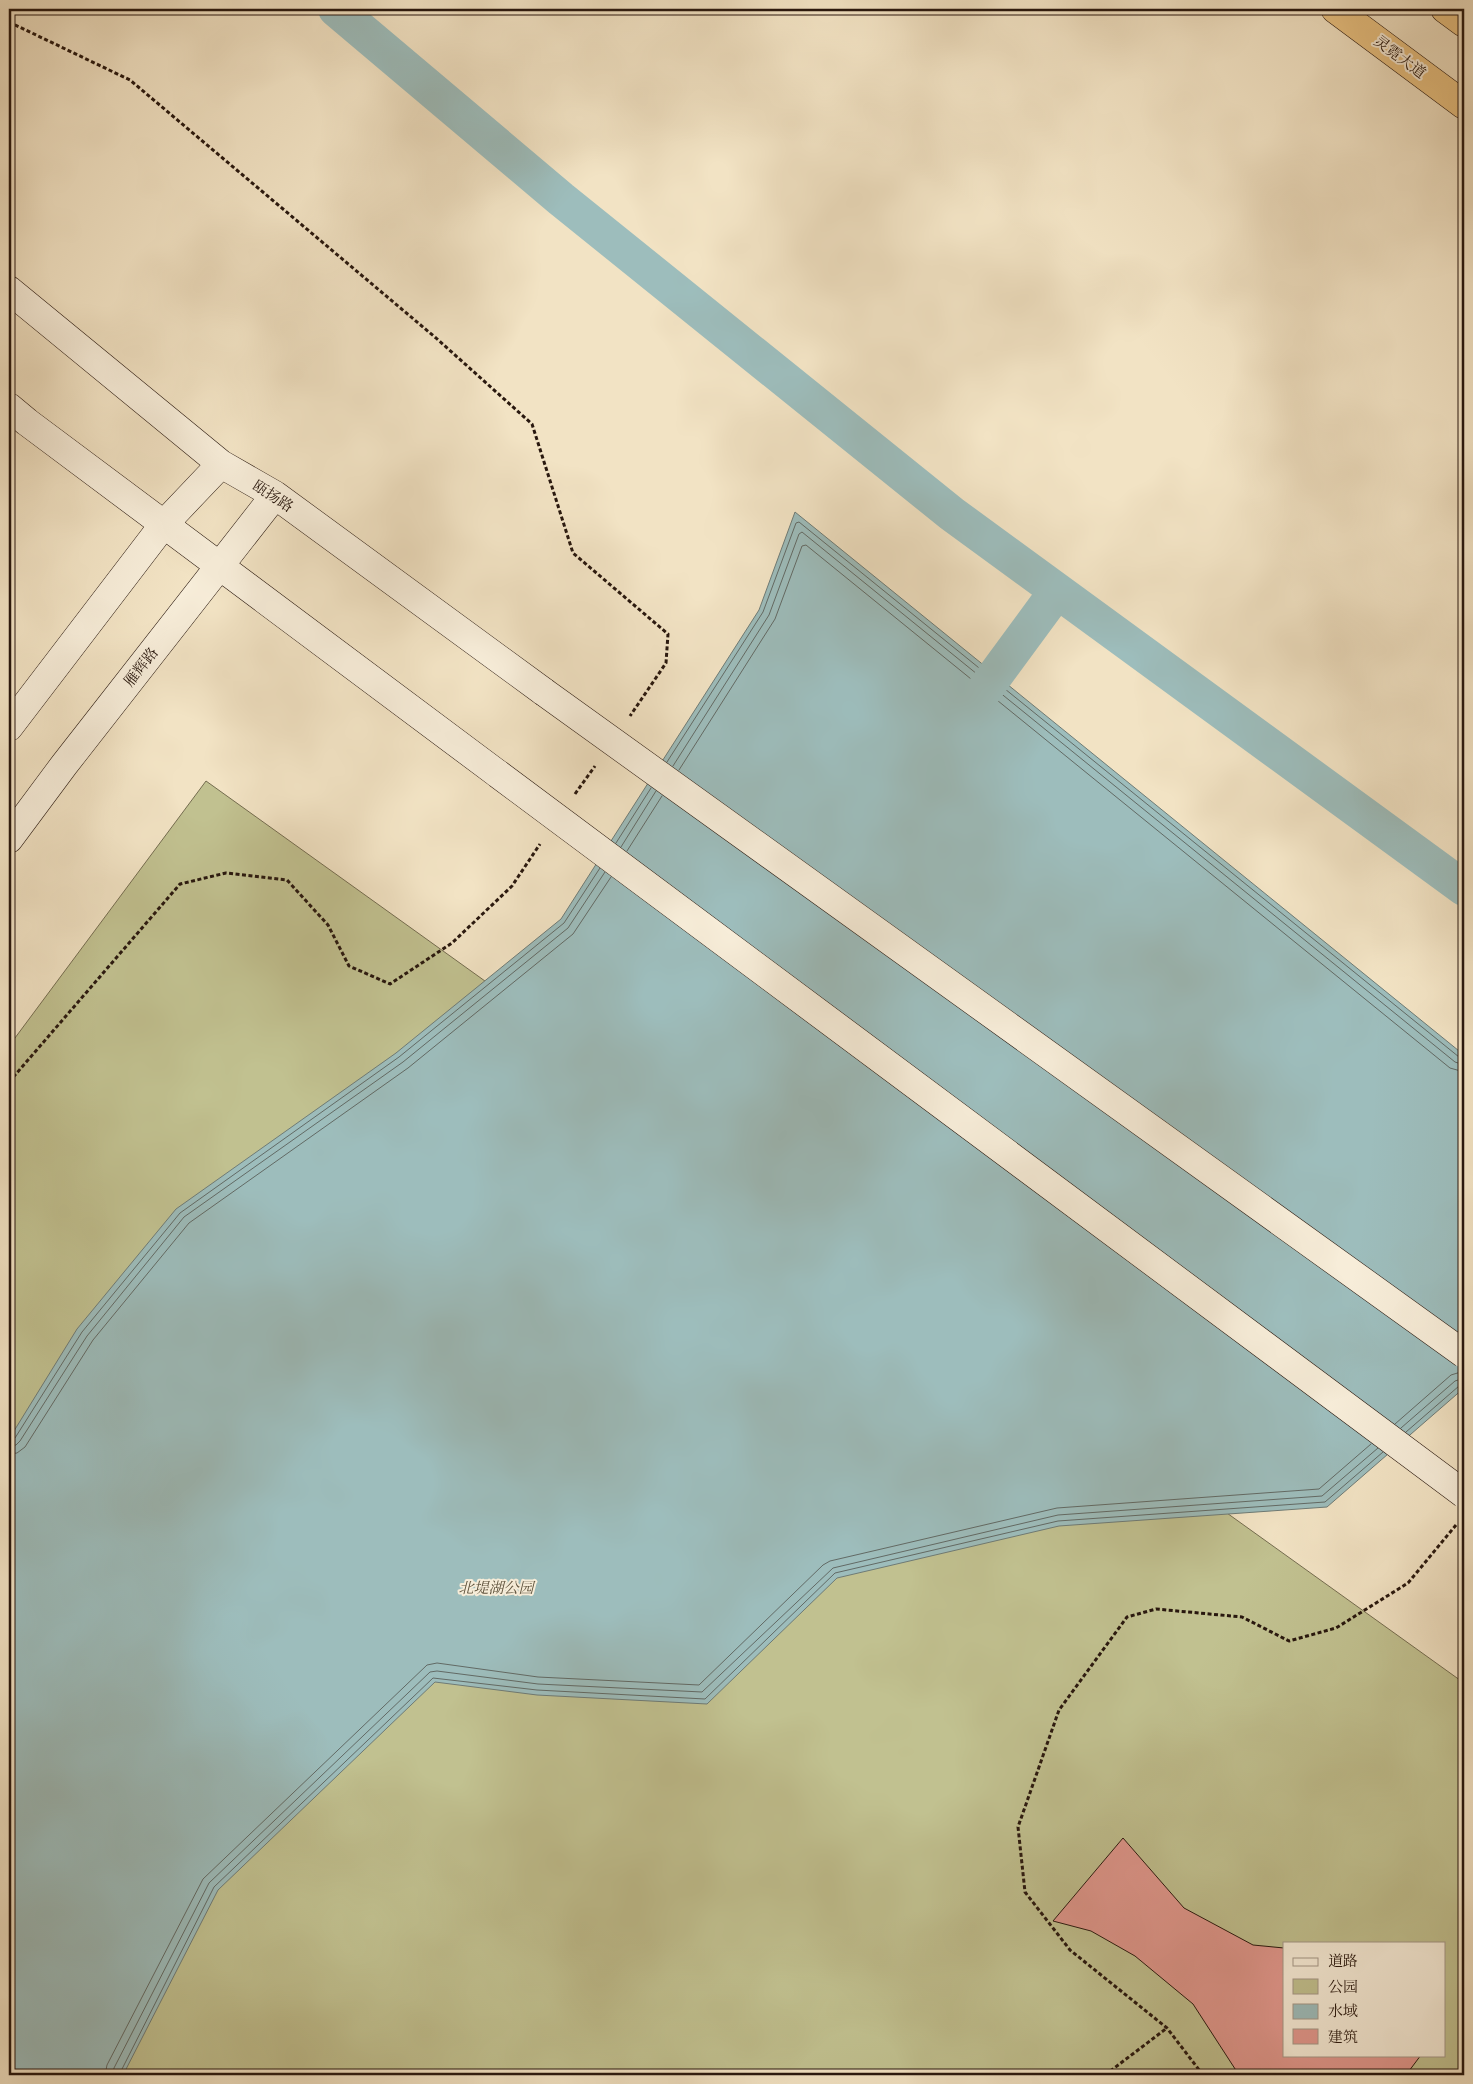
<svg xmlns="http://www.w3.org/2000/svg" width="1473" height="2084" font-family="'Libre Bodoni','Noto Serif SC',serif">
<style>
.green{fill:#c1c190;stroke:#746c4f;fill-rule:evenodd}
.water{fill:#9dbdbc;stroke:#6e7b76}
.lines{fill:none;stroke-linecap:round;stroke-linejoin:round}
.shore{stroke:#626a65;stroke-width:1}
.canal{stroke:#9dbdbc;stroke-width:36}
.building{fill:#e2988f;stroke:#28170e}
.secondary-casing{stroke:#28170e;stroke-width:29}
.highway-casing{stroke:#28170e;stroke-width:29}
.path{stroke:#28170e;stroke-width:3;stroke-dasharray:4 2.5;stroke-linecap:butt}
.secondary{stroke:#f7edd9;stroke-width:28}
.highway{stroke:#e9c282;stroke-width:28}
.secondary-bridge-casing{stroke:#28170e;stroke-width:29;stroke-linecap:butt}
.secondary-bridge{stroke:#f7edd9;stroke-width:28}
.labels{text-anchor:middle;stroke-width:4;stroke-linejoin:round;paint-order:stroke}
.street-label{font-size:15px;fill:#28170e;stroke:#f7edd9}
.park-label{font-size:15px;font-style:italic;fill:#5e523c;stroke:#f7edd9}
</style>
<rect width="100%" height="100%" fill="#f2e3c4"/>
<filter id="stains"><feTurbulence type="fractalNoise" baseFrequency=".004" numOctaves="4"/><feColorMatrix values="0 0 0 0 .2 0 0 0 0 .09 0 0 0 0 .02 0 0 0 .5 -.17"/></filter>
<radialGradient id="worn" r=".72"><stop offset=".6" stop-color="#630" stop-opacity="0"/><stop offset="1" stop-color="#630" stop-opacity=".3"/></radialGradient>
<!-- green -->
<path class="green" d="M206,781L1464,1683V2075H9V1046ZM1284,1943H1444V2055H1284Z"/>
<!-- water -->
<path class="water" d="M795,512L1464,1055V1388L1327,1507L1059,1526L837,1578L707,1704L537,1695L435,1682L218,1890L123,2075H9V1439L77,1329L176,1209L396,1053L561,919L759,610Z"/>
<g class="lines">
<!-- shore -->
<path class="shore" d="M667,762L763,612L796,523L799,522L1459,1057L1464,1058
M673,766L769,615L799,534L802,532L1455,1062L1464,1065
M679,770L775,619L802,546L806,545L1450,1068L1464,1072
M616,843L651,788
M621,847L656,791
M627,851L662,796
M1395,1424L1451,1375L1464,1371
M1401,1428L1455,1381L1464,1378
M1406,1432L1459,1386L1464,1385
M9,1440L15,1438L82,1332L180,1213L399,1057L564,923L600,868
M9,1447L16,1445L20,1441L87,1336L184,1217L403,1062L568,928L605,872
M9,1454L17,1453L25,1447L93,1340L189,1223L408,1068L573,934L611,877
M105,2075L107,2065L203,1879L427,1665L437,1663L538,1677L699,1685L823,1565L830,1561L1057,1508L1319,1489L1371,1444
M113,2075L114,2068L209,1883L430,1672L437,1671L538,1684L702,1692L833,1568L1058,1515L1322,1496L1378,1448
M119,2075L214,1887L433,1678L537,1690L705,1699L835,1573L1058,1521L1325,1502L1383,1452"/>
<!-- canal -->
<path class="canal" d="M336,9L561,199L952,514L1464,888
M966,715L1057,591"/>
</g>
<!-- building -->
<path class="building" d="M1123,1838L1184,1908L1253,1945L1284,1948V2055H1421L1406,2075H1239L1193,2004L1135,1956L1091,1931L1053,1921Z"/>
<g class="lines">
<defs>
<path id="secondary" d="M9,290L221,464L275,495L544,692
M9,407L27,422L498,774
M9,727L164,524L221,464
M9,839L64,765L275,495"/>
<path id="highway" d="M1335,9L1464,105
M1445,9L1464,23"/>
</defs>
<!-- secondary casing -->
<use href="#secondary" class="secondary-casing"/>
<!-- highway casing -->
<use href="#highway" class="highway-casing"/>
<!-- path -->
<path class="path" d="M9,22L130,80L436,338L532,424L573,553L668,634L666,663L630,716
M575,794L595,766
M9,1082L180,884L226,873L287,880L328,925L349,966L390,984L452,943L512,886L540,844
M1105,2075L1167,2028
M1203,2075L1167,2028L1070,1950L1025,1892L1018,1827L1059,1710L1127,1617L1156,1609L1242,1617L1289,1641L1336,1628L1408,1583L1456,1525"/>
<!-- secondary -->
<use href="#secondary" class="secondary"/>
<!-- highway -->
<use href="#highway" class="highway"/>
<defs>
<path id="secondary-bridge" d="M544,692L1464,1354
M498,774L1464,1494"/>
</defs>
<!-- secondary-bridge casing -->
<use href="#secondary-bridge" class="secondary-bridge-casing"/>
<!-- secondary-bridge -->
<use href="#secondary-bridge" class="secondary-bridge"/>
</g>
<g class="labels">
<!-- street labels -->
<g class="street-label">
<text transform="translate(1400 57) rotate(37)" y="5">灵霓大道</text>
<text transform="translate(273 496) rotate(33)" y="5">瓯扬路</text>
<text transform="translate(141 667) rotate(-52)" y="5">雁辉路</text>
</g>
<!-- park labels -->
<g class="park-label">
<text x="496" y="1593">北堤湖公园</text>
</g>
</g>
<!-- margin -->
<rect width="1473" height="2084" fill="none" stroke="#f2e3c4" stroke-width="30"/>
<rect x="10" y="10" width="1453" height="2064" fill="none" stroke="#28170e" stroke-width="2.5"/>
<rect x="15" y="15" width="1443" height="2054" fill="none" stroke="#28170e"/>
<!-- legend -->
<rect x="1283" y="1942" width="162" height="115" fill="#f7edd9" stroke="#a49788"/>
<rect x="1293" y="1958" width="25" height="8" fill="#f7edd9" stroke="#a49788"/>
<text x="1328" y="1966" font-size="15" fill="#28170e">道路</text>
<rect x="1293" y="1979" width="25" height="15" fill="#c1c190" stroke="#a49788"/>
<text x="1328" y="1992" font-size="15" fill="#28170e">公园</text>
<rect x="1293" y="2004" width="25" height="15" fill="#9dbdbc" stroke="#a49788"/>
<text x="1328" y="2016" font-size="15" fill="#28170e">水域</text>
<rect x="1293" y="2029" width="25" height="15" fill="#e2988f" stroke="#a49788"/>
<text x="1328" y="2042" font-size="15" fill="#28170e">建筑</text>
<rect width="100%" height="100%" filter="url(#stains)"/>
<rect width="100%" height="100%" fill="url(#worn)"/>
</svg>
